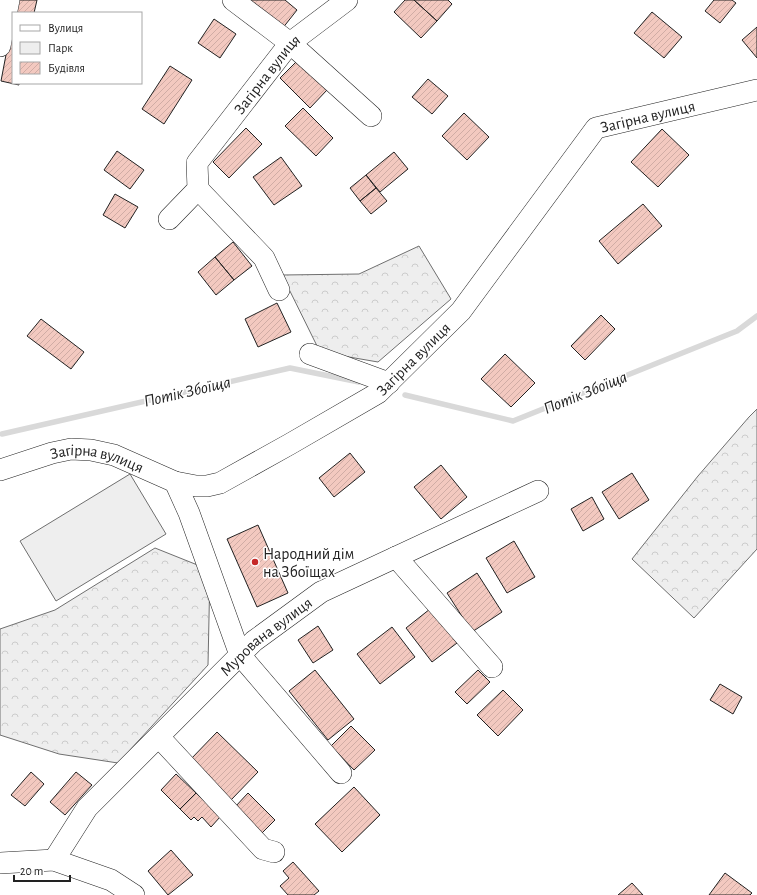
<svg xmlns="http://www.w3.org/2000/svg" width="757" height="895" font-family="'Alegreya Sans',sans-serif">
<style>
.green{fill:#eee;stroke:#6f6f6f}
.forest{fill:url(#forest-crowns);stroke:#6f6f6f}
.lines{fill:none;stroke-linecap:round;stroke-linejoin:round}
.stream{stroke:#d9d9d9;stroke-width:5.5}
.building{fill:url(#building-hatch);stroke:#222}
.minor-casing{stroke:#222;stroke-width:22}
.minor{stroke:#fff;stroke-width:21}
.poi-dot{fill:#c62828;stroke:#fff;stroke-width:1.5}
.labels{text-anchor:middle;stroke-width:3;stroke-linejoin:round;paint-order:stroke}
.street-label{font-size:16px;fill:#222;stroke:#fff}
.poi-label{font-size:16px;fill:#222;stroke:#fff;text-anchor:start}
.water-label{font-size:17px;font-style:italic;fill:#222;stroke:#fff}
</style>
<defs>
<pattern id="forest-crowns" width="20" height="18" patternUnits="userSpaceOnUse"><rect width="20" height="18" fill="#eee"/><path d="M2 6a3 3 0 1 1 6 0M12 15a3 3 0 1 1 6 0" fill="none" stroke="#ccc"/></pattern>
<pattern id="building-hatch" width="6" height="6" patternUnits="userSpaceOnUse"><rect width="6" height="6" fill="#f3c9c0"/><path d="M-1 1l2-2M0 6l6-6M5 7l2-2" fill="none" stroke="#d0aca5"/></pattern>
</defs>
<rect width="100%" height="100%" fill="#fff"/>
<!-- green -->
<path class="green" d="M130,474L166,534L56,601L20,541Z"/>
<!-- forest -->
<path class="forest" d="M419,246L451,299L378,362L320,352L282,275L359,274Z
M757,409V549L694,618L632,559L698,476L749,417Z
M155,548L210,570L208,665L118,763L59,754L0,735V629L55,610Z"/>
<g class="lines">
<!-- stream -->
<path class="stream" d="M405,395L513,421L737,331L757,316
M2,434L290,368L359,382"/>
</g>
<!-- building -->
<path class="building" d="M16,0H37L34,13H14Z
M247,0H285L297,10L282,29Z
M405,0H414L437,21L421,38L394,12Z
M414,0H448L452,4L437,21Z
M714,0H732L736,3L720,23L705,11Z
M652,12L682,37L664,58L634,33Z
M13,18V83H19V85L1,81Z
M214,19L236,34L220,58L198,43Z
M757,27V58L742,40Z
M297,61L327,90L310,108L280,78Z
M170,66L192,80L164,124L142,109Z
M428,79L448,96L432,114L412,97Z
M303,108L333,138L316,156L285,126Z
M464,113L489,137L467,160L442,136Z
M246,128L262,144L229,178L213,162Z
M662,129L689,155L658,187L631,162Z
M117,151L144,170L130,189L104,170Z
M394,152L408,169L380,192L366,175Z
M281,157L302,186L274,205L253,177Z
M366,175L376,188L360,201L350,188Z
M376,188L387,201L371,214L360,201Z
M115,194L138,207L125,228L103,215Z
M643,204L662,226L618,264L599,241Z
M233,242L252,266L234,280L215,257Z
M215,257L234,280L216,295L198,272Z
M277,303L291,332L258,347L245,319Z
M601,315L615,329L585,360L571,346Z
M41,319L84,352L71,369L27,336Z
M505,354L535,383L511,407L481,379Z
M350,453L365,472L334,497L319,478Z
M441,465L467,497L441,519L414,487Z
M632,473L649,500L619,519L602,492Z
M592,497L604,519L583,531L571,509Z
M258,525L288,593L257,607L227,539Z
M514,541L535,577L507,593L486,558Z
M477,573L502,612L472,632L447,593Z
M430,609L457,643L432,662L406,628Z
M318,626L333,650L313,663L298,640Z
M392,627L415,657L380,684L357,654Z
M315,670L354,719L328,740L289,691Z
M478,670L490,682L467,704L455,692Z
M720,684L742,697L733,714L710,700Z
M503,690L523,710L498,736L477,715Z
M351,726L375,750L354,770L331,746Z
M217,732L258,772L231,800L190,760Z
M31,772L44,784L25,806L11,795Z
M76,772L92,785L65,815L50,802Z
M176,774L196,793L180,809L161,790Z
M354,787L380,815L342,852L315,824Z
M196,793L220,817L211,827L202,817L198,821L194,817L191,820L180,809Z
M248,793L275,820L262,833L235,807Z
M171,850L193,875L168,895L148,871Z
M293,862L319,891L314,895H288L280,886L289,878L283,871Z
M725,873L752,893L750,895H709Z
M632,883L643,895H618Z"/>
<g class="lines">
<defs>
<g id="minor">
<path d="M233,0L290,43L371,116"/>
<path d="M0,46L9,0"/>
<path d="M198,189L264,258L279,290"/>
<path id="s1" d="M169,219L198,189L197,163L290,43L347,0"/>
<path d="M310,354L389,383"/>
<path id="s2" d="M0,470L52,453L71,449L91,450L114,455L175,482L196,486H207L220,483L290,444L378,393L461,311L596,128L757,90"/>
<path d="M175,482L189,513L240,655L341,773"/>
<path d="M396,557L492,667"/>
<path d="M159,737L263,849L274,852"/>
<path id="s3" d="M54,860L87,808L254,641L321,592L538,491"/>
<path d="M0,863L54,860L111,880L134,895"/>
</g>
</defs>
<!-- minor casing -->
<use href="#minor" class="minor-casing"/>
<!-- minor -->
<use href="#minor" class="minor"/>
</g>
<!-- markers -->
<circle class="poi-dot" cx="255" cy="562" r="4"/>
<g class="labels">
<!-- street labels -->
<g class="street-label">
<text dy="6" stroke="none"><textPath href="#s1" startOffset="181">Загірна вулиця</textPath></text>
<text dy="6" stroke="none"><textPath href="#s2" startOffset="809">Загірна вулиця</textPath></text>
<text dy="6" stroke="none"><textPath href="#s2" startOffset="461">Загірна вулиця</textPath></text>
<text dy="6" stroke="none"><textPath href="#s2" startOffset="101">Загірна вулиця</textPath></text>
<text dy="6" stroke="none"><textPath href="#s3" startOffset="310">Мурована вулиця</textPath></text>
</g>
<!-- poi labels -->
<g class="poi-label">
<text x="263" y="559">Народний дім<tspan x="263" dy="18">на Збоїщах</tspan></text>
</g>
<!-- water labels -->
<g class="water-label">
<text transform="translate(187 391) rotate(-13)" y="6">Потік Збоїща</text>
<text transform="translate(585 392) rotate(-22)" y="6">Потік Збоїща</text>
</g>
</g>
<!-- legend -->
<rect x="12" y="12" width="130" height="72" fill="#ffffff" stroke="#a7a7a7"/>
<rect x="20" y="25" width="20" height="6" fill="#ffffff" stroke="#a7a7a7"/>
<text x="48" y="32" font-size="12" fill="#222222">Вулиця</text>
<rect x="20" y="42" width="20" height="12" fill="#eeeeee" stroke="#a7a7a7"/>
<text x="48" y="52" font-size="12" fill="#222222">Парк</text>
<rect x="20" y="62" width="20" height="12" fill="url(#building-hatch)" stroke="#a7a7a7"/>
<text x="48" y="72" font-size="12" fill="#222222">Будівля</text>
<!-- scale -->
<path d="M14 875v6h56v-6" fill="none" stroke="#222222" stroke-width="2"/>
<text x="20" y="875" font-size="12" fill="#222222" stroke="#ffffff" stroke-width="3" paint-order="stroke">20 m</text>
</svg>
